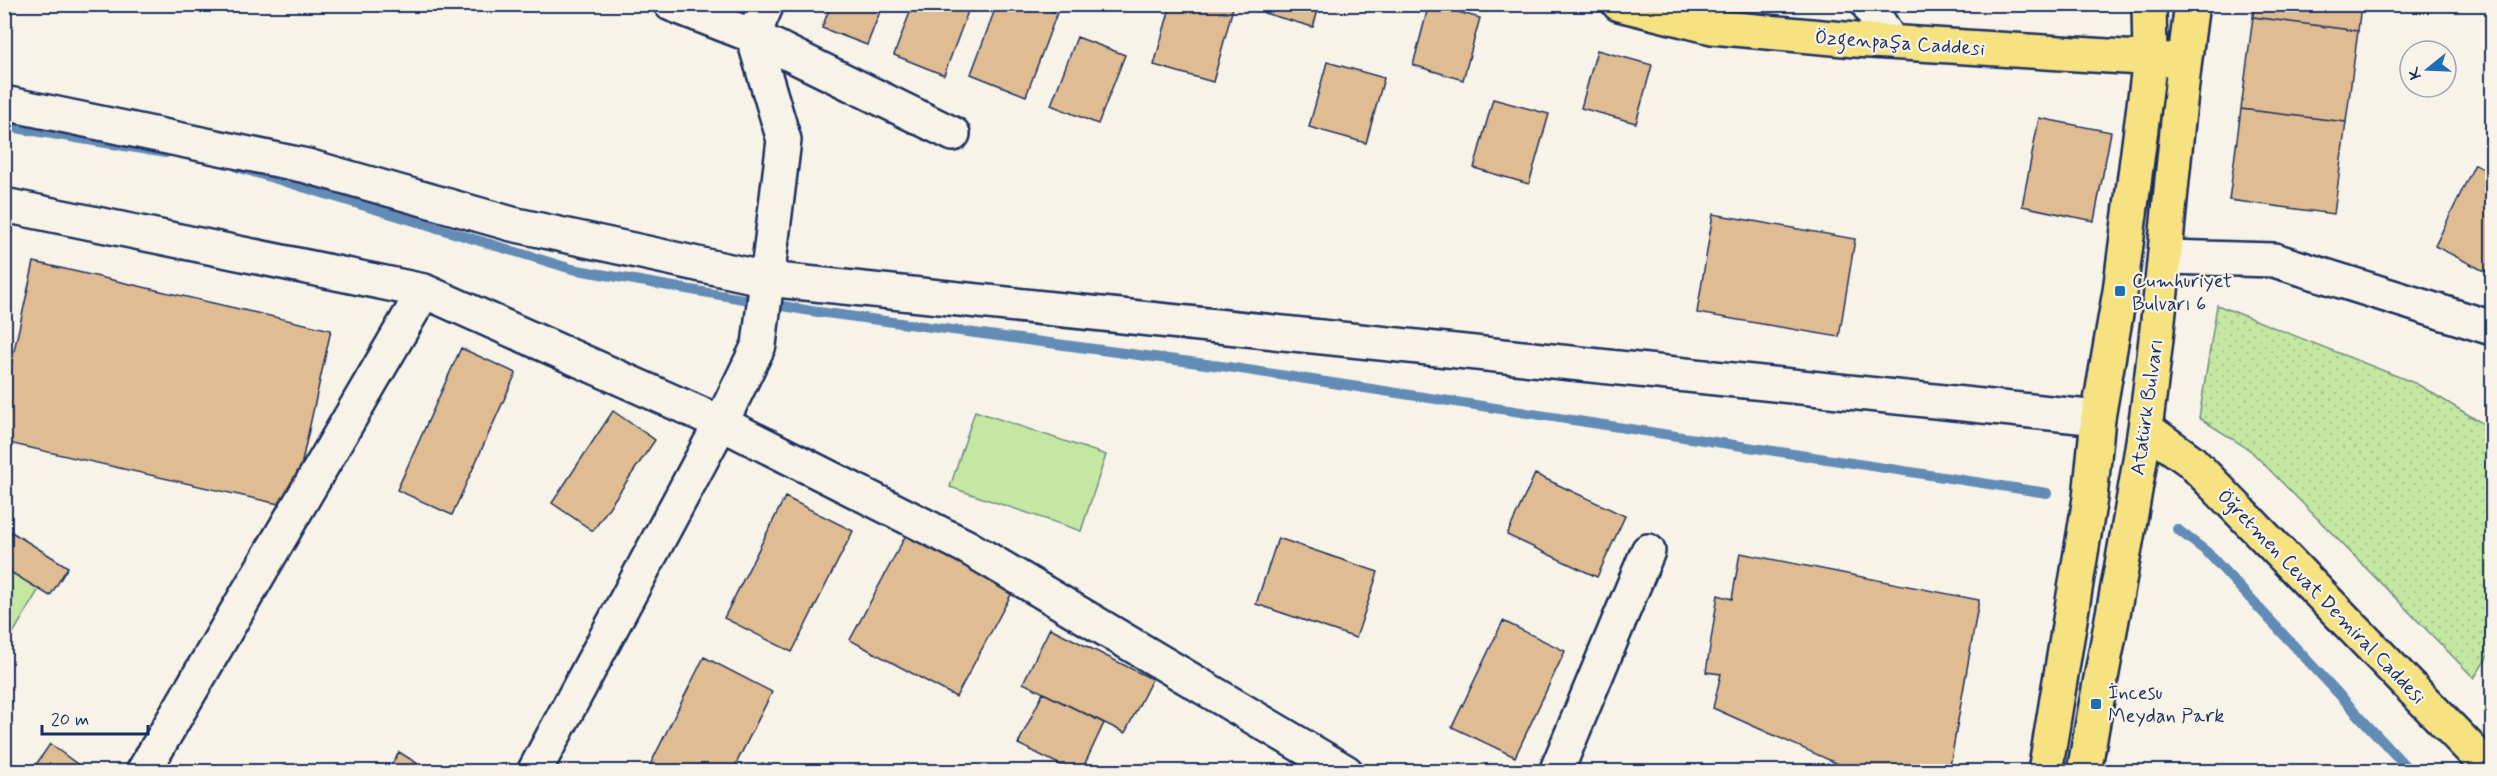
<svg xmlns="http://www.w3.org/2000/svg" width="2497" height="776" font-family="Mynerve,sans-serif">
<style>
.grass{fill:#c4e8a2;stroke:#708c80;stroke-width:1.5}
.park{fill:url(#park-dots);stroke:#708c80;stroke-width:1.5}
.lines{fill:none;stroke-linecap:round;stroke-linejoin:round}
.stream{stroke:#628bb6;stroke-width:10}
.building{fill:#dfbc91;stroke:#1b2f5e;stroke-width:1.5}
.minor-casing{stroke:#1b2f5e;stroke-width:38}
.major-casing{stroke:#1b2f5e;stroke-width:38}
.minor{stroke:#f7f3e8;stroke-width:33}
.major{stroke:#f6e281;stroke-width:33}
.poi-dot{fill:#1f6fb2;stroke:#f7f3e8;stroke-width:2}
.labels{text-anchor:middle;stroke-width:4.5;stroke-linejoin:round;paint-order:stroke}
.street-label{font-size:20px;fill:#1b2f5e;stroke:#f7f3e8}
.poi-label{font-size:20px;fill:#1b2f5e;stroke:#f7f3e8;text-anchor:start}
</style>
<defs>
<pattern id="park-dots" width="8" height="8" patternUnits="userSpaceOnUse" patternTransform="scale(1.5)"><rect width="8" height="8" fill="#c4e8a2"/><path d="M2 2h.1M6 6h.1" fill="none" stroke="#a8c78e" stroke-width="1.8" stroke-linecap="round"/></pattern>
</defs>
<rect width="100%" height="100%" fill="#f7f3e8"/>
<filter id="ink" filterUnits="userSpaceOnUse"><feTurbulence type="fractalNoise" baseFrequency=".0167" numOctaves="2"/><feDisplacementMap in="SourceGraphic" scale="12" xChannelSelector="R" yChannelSelector="G"/><feConvolveMatrix kernelMatrix="1 2 1 2 8 2 1 2 1" color-interpolation-filters="sRGB"/></filter>
<g filter="url(#ink)">
<!-- grass -->
<path class="grass" d="M975,411L1106,455L1081,531L950,487Z
M5,568L39,589L5,647Z"/>
<!-- park -->
<path class="park" d="M2217,305L2417,384L2492,429V650L2474,678L2250,450L2199,418Z"/>
<g class="lines">
<!-- stream -->
<path class="stream" d="M4,126L166,153
M237,167L572,269L811,311L1228,367L2047,493
M2177,529L2207,552L2411,772"/>
</g>
<!-- building -->
<path class="building" d="M831,4H883L867,45L822,28Z
M913,4L970,6L944,75L894,55Z
M997,4H1035L1057,13L1026,96L971,74Z
M1171,4H1234L1213,82L1154,65Z
M1267,4H1320L1313,27L1264,13Z
M1429,4L1480,18L1463,80L1413,65Z
M2254,4H2361L2358,31L2253,17Z
M2253,17L2358,31L2346,122L2241,109Z
M1077,37L1125,55L1098,124L1051,105Z
M1597,50L1652,65L1636,123L1581,108Z
M1327,62L1384,78L1366,143L1309,127Z
M1493,99L1549,114L1529,184L1474,168Z
M2241,109L2346,122L2334,214L2229,200Z
M2039,118L2111,132L2094,221L2022,206Z
M2475,164L2492,173V275L2435,246Z
M1713,214L1855,239L1839,337L1697,313Z
M34,262L331,330L292,507L4,442V395Z
M461,348L516,373L452,515L397,490Z
M613,411L655,440L593,531L552,503Z
M1535,474L1625,516L1597,577L1507,535Z
M785,497L853,531L792,652L724,618Z
M10,531L68,567L50,596L4,568V540Z
M907,533L1013,591L956,697L850,640Z
M1278,538L1378,572L1356,638L1256,604Z
M1740,553L1979,600L1949,772H1856L1713,708L1721,674L1706,672L1718,595L1732,599Z
M1503,621L1565,651L1515,757L1452,727Z
M1050,628L1152,679L1125,733L1023,683Z
M704,657L772,692L732,772H653L648,769Z
M1043,693L1104,723L1081,772H1075L1018,744Z
M50,744L88,772H31Z
M399,752L431,772H387Z"/>
<g class="lines">
<defs>
<path id="minor" d="M671,4L753,36L953,134
M1868,4L1891,42
M4,103L307,166L512,224L767,279L2098,418
M4,205L424,291L721,423L967,547L1346,772
M2166,257L2274,260L2492,328
M143,772L424,291
M534,772L721,423L759,345L784,140L753,36L767,4
M1556,772L1648,551"/>
<path id="major" d="M1619,4L1712,27L1855,40L2172,60
M2145,428L2191,461L2492,771
M2045,772L2090,498L2098,418L2120,291L2150,59L2149,4
M2084,772C2104,657 2128,543 2145,428C2165,287 2172,145 2192,4"/>
</defs>
<!-- minor casing -->
<use href="#minor" class="minor-casing"/>
<!-- major casing -->
<use href="#major" class="major-casing"/>
<!-- minor -->
<use href="#minor" class="minor"/>
<!-- major -->
<use href="#major" class="major"/>
</g>
</g>
<!-- markers -->
<g class="poi-dot">
<rect x="2114" y="285" width="12" height="12" rx="3"/>
<rect x="2090" y="698" width="12" height="12" rx="3"/>
</g>
<g class="labels">
<!-- street labels -->
<g class="street-label">
<text transform="translate(1900 42) rotate(4)" y="7">Özgenpaşa Caddesi</text>
<text transform="translate(2146 407) rotate(-82)" y="7">Atatürk Bulvarı</text>
<text transform="translate(2322 596) rotate(46)" y="7">Öğretmen Cevat Demiral Caddesi</text>
</g>
<!-- poi labels -->
<g class="poi-label">
<text x="2132" y="287">Cumhuriyet<tspan x="2132" dy="23">Bulvarı 6</tspan></text>
<text x="2108" y="699">İncesu<tspan x="2108" dy="23">Meydan Park</tspan></text>
</g>
</g>
<!-- margin -->
<rect width="2497" height="776" fill="none" stroke="#f7f3e8" stroke-width="24"/>
<rect x="12" y="12" width="2473" height="752" fill="none" stroke="#1b2f5e" stroke-width="2" filter="url(#ink)"/>
<!-- north arrow -->
<g transform="translate(2428 69) rotate(252)"><circle r="28" fill="#f7f3e8" stroke="#9fa5b1" stroke-width="1.5"/>
<path d="M0-4.5L10 22L0 15L-10 22Z" fill="#1f6fb2"/>
<text y="-9" font-size="16" font-weight="bold" text-anchor="middle" fill="#1b2f5e">K</text>
</g>
<!-- scale -->
<path d="M42 725v9h106v-9" fill="none" stroke="#1b2f5e" stroke-width="3"/>
<text x="51" y="725" font-size="18" fill="#1b2f5e" stroke="#f7f3e8" stroke-width="4.5" paint-order="stroke">20 m</text>
</svg>
